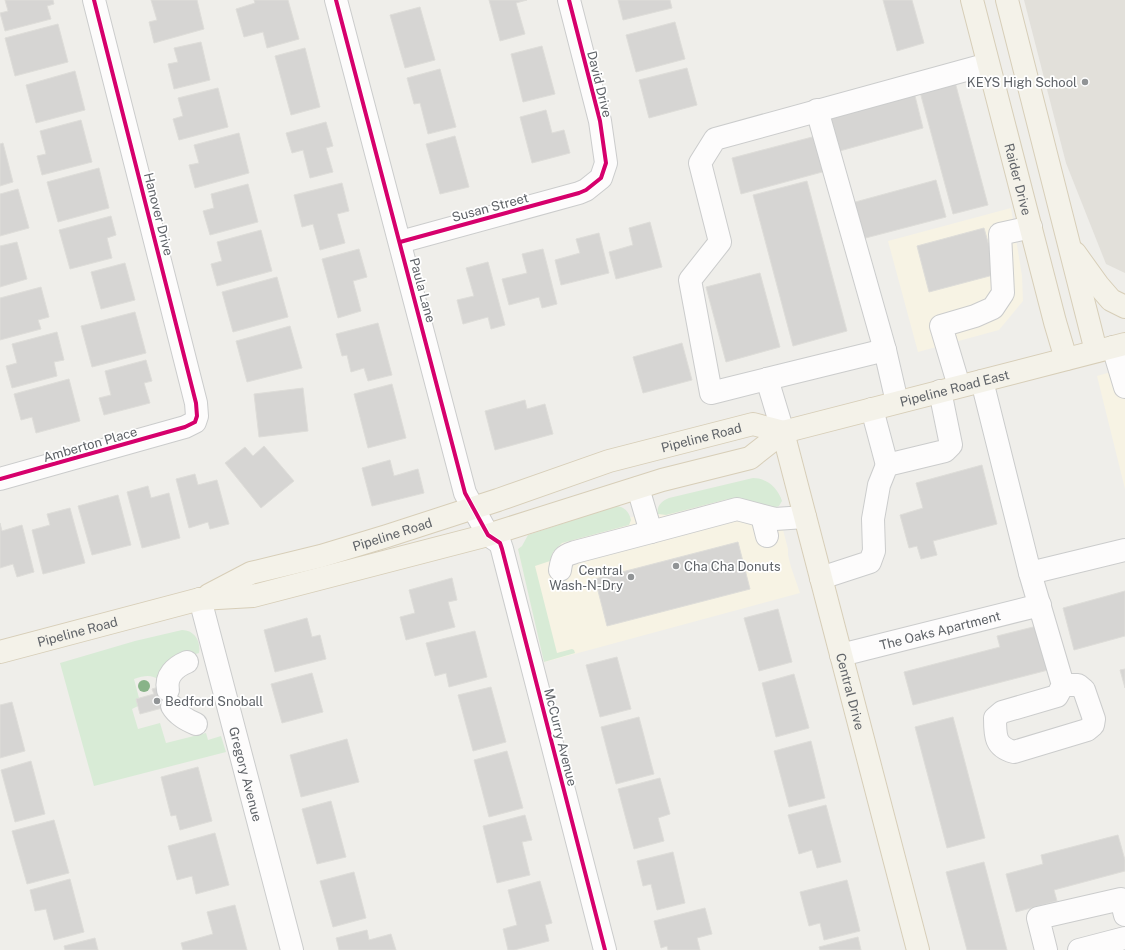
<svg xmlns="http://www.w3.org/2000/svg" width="1125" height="950" font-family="'Public Sans',sans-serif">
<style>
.commercial{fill:#f7f3e4}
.education{fill:#e2e0da}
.green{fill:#d8ebd6}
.building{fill:#d6d5d3;stroke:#deddd9}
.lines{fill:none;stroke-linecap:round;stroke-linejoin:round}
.minor-casing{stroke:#cbcccc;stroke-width:24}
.major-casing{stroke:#d7ceb8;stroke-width:24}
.minor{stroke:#fdfcfc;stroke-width:22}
.major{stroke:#f4f2e9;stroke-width:22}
.cycleway-casing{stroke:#fff;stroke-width:6}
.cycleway{stroke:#d6006c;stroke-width:4}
.tree{fill:#88b388}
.poi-dot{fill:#919496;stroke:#fff;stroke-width:1.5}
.labels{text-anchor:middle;stroke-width:3.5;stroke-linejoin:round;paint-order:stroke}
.poi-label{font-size:13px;fill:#5f6368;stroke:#fff;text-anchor:end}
.street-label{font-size:13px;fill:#5f6368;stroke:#fff}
</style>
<rect width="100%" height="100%" fill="#efeeea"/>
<!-- commercial -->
<path class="commercial" d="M1011,208L1022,276L1023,301L999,330L918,352L888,241Z
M1125,368V489L1097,376Z
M730,491L775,499L788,549V555L791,567L800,593L545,662L518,549L522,546Z"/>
<!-- education -->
<path class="education" d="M1024,0H1125V273L1106,264L1066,163Z"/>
<!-- green -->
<path class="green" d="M753,478C767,478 778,488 782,501L779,506L773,508L738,499H728L666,515L658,514C656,506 662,501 669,498Z
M616,506C625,507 629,512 631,520L629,525L562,543L553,552L550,561L535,566L557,653L572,649L574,650L575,653L544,662L518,549L522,546L528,535Z
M182,630C195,630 201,642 199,653L180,659L159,680C151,674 144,676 134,679L139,698L136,699L138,706L132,709L138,729L160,723L166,743L206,733L208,740L221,736L226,752L94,786L60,663L135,641Z"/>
<!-- building -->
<path class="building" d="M5,0H53L54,4L47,6L51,19L5,31L0,13L8,11Z
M151,0H197L204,29L154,43L149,22L157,20Z
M254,0H288L299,39L267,48L263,32L244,37L236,9L255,3Z
M489,0H527L516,3L525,34L500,41Z
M618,0H670L672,8L623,20Z
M883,0H912L924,43L897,51Z
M420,7L435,60L405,68L390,15Z
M675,22L685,59L636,72L626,35Z
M58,24L68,62L15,76L5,38Z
M201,42L210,80L174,89L168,64L178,62L174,48Z
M542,46L555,94L523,102L511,54Z
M305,48L320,107L291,115L275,56Z
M687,68L697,105L649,118L639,80Z
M440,69L456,127L428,134L420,103L414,104L407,78Z
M75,71L85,110L36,123L26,85Z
M955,82L988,205L953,214L920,92Z
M218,88L228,127L179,140L173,119L183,116L178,98Z
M914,92L923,128L836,152L826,116Z
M546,110L552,133L564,130L570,153L532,163L520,117Z
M81,120L92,162L42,175L37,156L46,154L40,131Z
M326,122L333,146L326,148L333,172L310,178L303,150L292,153L286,133Z
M239,133L249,173L195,188L189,165L199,163L194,145Z
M455,136L469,187L440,194L426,144Z
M816,136L826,171L741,194L732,158Z
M3,143L13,182L0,186V144Z
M99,168L109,208L58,222L47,182Z
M936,180L946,217L858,240L848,204Z
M807,181L847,331L793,346L753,195Z
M342,183L349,211L337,214L345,243L320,250L313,224L302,227L294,195Z
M248,184L258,222L210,235L203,211L214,208L211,194Z
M18,189L29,228L0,236V194Z
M111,216L116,235L107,238L112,258L70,269L59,230Z
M650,222L662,267L616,279L609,252L633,245L629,228Z
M984,228L997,274L929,292L917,246Z
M261,230L272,271L217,286L211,264L222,261L217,242Z
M599,233L609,273L561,285L555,260L580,253L576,239Z
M17,242L27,279L0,287V246Z
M359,249L367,277L353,281L361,311L338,318L322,259Z
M543,249L557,304L542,308L539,297L509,305L502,279L527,273L522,254Z
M488,262L505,325L491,329L488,317L463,324L457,300L474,296L466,268Z
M125,263L135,300L101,309L91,272Z
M760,273L780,347L726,362L706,287Z
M277,277L288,317L233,332L222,292Z
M41,287L49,317L38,320L41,329L0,340V298Z
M135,312L146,353L92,367L81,326Z
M378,323L392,375L368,381L364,368L351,372L347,355L342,356L336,334Z
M290,326L302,368L247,382L236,341Z
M57,332L64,360L54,362L57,376L12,388L6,366L17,363L12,344Z
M682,343L692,380L643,393L633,357Z
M146,360L152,381L144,383L150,403L104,415L99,398L111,395L105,371Z
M69,379L80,421L36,433L32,417L21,420L14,394Z
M392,384L406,438L368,448L354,394Z
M303,388L308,431L259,437L254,394Z
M525,400L527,409L545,404L553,434L495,450L485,411Z
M264,446L294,481L261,508L225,463L245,447L253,456Z
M390,460L394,476L418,469L424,493L372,506L362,468Z
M982,465L997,524L933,541L937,555L921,559L917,546L909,548L900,515L923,508L916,483Z
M195,474L198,485L217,480L229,524L210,529L208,522L189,528L176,479Z
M148,486L151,498L169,493L180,538L142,548L127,492Z
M118,495L131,545L92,555L78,506Z
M70,508L85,563L43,574L32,530L50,525L47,514Z
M0,523L2,531L22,525L34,572L17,577L13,564L0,568Z
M738,542L750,589L607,626L595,579Z
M452,578L457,600L448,602L455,627L406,640L400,617L415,613L409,590Z
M1125,591V636L1074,650L1063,608Z
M778,609L792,662L759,671L744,618Z
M307,618L312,637L320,635L326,659L275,672L264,630Z
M1041,625L1052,669L913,705L904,672L1000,647L997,636Z
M475,631L487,677L449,687L446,673L435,676L426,643Z
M617,657L631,709L600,717L586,665Z
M1125,669V688L1120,670Z
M312,673L323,712L282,723L271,684Z
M794,674L809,728L776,737L762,683Z
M162,686L177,704L140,714L136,699L154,694L152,689Z
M491,687L506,742L473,751L458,695Z
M12,702L25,751L0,758V705Z
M639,717L654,774L616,784L601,727Z
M953,717L985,838L947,848L915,727Z
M347,739L359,782L301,797L290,755Z
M811,741L825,798L789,807L774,751Z
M507,751L523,808L489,817L474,760Z
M31,761L45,814L15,822L1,770Z
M198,767L212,821L180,830L176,815L171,816L161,777Z
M660,778L670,814L658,818L664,841L634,849L618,789Z
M331,801L346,857L317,864L302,809Z
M826,805L841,862L817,868L812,850L799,854L788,815Z
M525,815L532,840L522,842L530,875L497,883L483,826Z
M54,820L69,873L27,884L12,831Z
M215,833L229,885L196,894L192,876L177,880L168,846Z
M1118,835L1125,860V871L1054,890L1057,901L1016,912L1006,874L1043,864L1041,855Z
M673,852L685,903L657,910L651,884L643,886L637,861Z
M984,862L1007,950H967L946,872Z
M354,872L366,918L333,927L320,881Z
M70,879L84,932L54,940L46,909L35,911L30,890Z
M847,880L860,931L824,940L820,923L809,926L800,892Z
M540,881L552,923L545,925L549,941L514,950H508L503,929L517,925L508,890Z
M235,905L247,950H183L181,943L213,934L207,912Z
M705,908L712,934L697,938L700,950H668L667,946L661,948L654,921Z
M367,930L369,940L391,934L396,950H339L336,938Z
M858,937L861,950H820L819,947Z
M95,938L98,950H65L64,946Z"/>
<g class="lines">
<defs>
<g id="minor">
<path d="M336,0L465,493L488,535L500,543L502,549L605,950"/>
<path d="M817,110L885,350"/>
<path d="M400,242L579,193L586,190L601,178L606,163L600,121L569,0"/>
<path d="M1113,347L1125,387"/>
<path d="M767,379L885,350L897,402"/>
<path d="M982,381L1030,573L1063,685L1057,696L1002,712L995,718C995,736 995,747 1014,752L1087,730L1093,725L1094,719L1084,690L1078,685H1063"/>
<path d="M959,386L941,326L975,316L993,308L1003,293L1000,234L1031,227"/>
<path d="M872,409L887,465"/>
<path d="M783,432L767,379L711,393L690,280L720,242L700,163L715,139L988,64"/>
<path d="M0,479L185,427L195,422L197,416L196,403L94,0"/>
<path d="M638,488L651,532L737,509L775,519L805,517"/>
<path d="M762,516L767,536"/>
<path d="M560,570C562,557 563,556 575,552L651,532"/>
<path d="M1030,573L1125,550"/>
<path d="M821,578L870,562L874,551L873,519L879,485L887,465L945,451L951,445L940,391"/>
<path id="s1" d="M200,599L292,950"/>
<path id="s2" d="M841,655L1040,605"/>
<path d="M168,690C165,676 175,667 187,662"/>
<path d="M172,706C177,715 187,720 196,724"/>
<path d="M1046,950L1038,918L1121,899L1125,915"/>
<path d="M1079,950L1125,938"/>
</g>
<g id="major">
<path id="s3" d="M972,0L1055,322L1066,359"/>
<path d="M1007,0L1096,351"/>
<path d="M1075,253L1098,285L1111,300L1125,307"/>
<path id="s4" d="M783,432L918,950"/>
<path id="s5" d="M209,595L251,573L321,556L387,536L498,500L609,461L753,424L783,432"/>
<path id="s6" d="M0,652L200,599L253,596L488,535L662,480L750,458L783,432L1125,344"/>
</g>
</defs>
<!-- minor casing -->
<use href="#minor" class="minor-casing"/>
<!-- major casing -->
<use href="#major" class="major-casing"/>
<!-- minor -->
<use href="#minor" class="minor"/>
<!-- major -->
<use href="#major" class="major"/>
<defs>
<path id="cycleway" d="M336,0L465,493L488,535L500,543L502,549L605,950
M400,242L579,193L586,190L601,178L606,163L600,121L569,0
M0,479L185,427L195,422L197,416L196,403L94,0"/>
</defs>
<!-- cycleway casing -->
<use href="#cycleway" class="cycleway-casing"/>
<!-- cycleway -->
<use href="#cycleway" class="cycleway"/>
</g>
<!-- trees -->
<circle class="tree" cx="144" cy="686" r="6"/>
<!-- markers -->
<g class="poi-dot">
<circle cx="1085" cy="82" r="4"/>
<circle cx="676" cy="566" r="4"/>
<circle cx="631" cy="577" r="4"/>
<circle cx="157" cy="701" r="4"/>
</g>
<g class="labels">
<!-- poi labels -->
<g class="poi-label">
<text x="1077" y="87">KEYS High School</text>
<text x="684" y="571" text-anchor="start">Cha Cha Donuts</text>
<text x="623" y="575">Central<tspan x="623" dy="15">Wash-N-Dry</tspan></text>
<text x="165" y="706" text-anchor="start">Bedford Snoball</text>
</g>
<!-- street labels -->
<g class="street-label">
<text transform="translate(600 84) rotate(76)" y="5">David Drive</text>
<text dy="5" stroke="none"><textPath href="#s3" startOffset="185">Raider Drive</textPath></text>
<text transform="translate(490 207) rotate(-15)" y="5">Susan Street</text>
<text transform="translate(159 214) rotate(76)" y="5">Hanover Drive</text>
<text transform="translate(423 290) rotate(75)" y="5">Paula Lane</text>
<text dy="5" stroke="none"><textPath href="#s6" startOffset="995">Pipeline Road East</textPath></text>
<text dy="5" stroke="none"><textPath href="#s5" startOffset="518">Pipeline Road</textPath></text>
<text transform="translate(90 444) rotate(-16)" y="5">Amberton Place</text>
<text dy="5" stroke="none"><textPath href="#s5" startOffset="194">Pipeline Road</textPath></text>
<text dy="5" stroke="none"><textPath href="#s2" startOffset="102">The Oaks Apartment</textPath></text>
<text dy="5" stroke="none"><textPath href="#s6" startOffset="80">Pipeline Road</textPath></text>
<text dy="5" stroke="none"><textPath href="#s4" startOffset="268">Central Drive</textPath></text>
<text transform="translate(561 737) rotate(76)" y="5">McCurry Avenue</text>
<text dy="5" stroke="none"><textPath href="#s1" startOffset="181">Gregory Avenue</textPath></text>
</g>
</g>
</svg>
